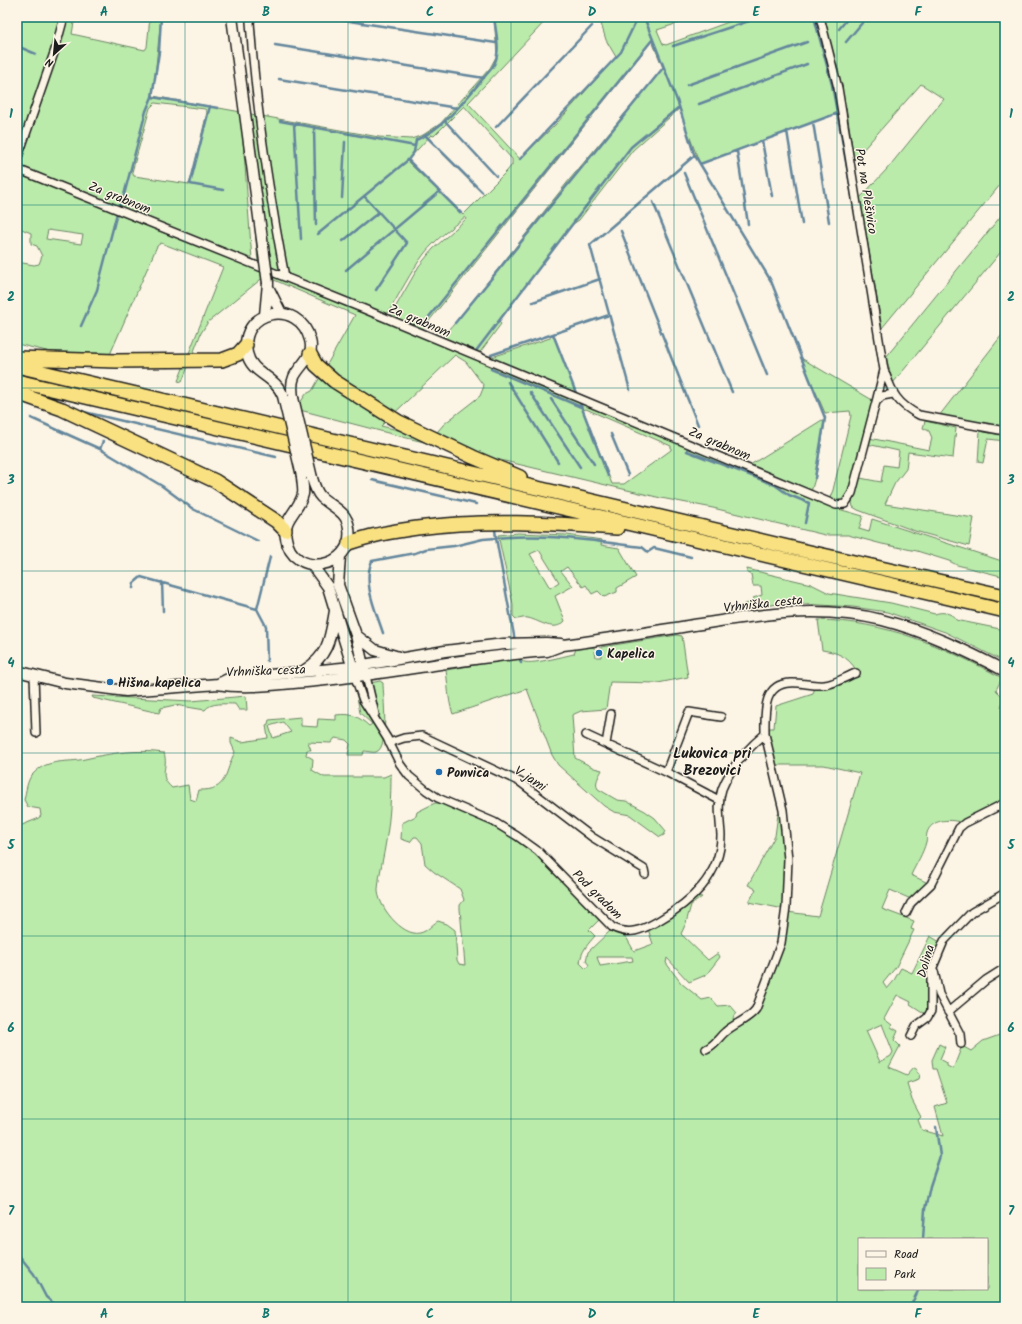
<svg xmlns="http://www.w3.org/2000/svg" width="1022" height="1324" font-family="Kalam,sans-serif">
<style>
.green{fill:#baebab;stroke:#6b8464;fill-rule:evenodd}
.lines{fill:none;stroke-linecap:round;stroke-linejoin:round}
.stream{stroke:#63869c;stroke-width:2.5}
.street-casing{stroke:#1c1c1c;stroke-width:10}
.secondary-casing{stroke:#1c1c1c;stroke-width:13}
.highway-casing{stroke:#1c1c1c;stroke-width:16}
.street{stroke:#fcf5e5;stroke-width:7}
.secondary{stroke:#fcf5e5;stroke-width:10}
.highway{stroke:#f9e181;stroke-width:13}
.secondary-bridge-casing{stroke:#1c1c1c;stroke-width:13;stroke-linecap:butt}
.secondary-bridge{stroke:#fcf5e5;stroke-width:10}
.grid{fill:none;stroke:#0f766e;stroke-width:1;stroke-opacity:0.55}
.poi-dot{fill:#1f6fb2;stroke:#fcf5e5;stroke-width:1.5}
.labels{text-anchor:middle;stroke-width:3;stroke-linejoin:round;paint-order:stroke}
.street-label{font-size:13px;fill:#1c1c1c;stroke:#fcf5e5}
.poi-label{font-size:13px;font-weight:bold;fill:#1c1c1c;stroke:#fcf5e5;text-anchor:start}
.quarter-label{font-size:15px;font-weight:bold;fill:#1c1c1c;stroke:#fcf5e5}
.neatline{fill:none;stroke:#0f766e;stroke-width:1.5}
.grid-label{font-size:13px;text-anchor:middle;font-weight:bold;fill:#0f766e}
</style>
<rect width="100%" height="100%" fill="#fcf5e5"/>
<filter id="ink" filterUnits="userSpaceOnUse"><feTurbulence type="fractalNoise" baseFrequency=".025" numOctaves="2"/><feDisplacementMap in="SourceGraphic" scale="8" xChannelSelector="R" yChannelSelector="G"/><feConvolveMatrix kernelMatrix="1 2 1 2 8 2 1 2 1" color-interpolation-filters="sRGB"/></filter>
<g filter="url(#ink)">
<!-- green -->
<path class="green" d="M17,17H62L52,55L17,153Z
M68,17H75L72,34L145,50L147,47L150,17H161L153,96L241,112L252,260L250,261L23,167L21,162L22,154L55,63ZM155,103L205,109L207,112L192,176L189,184L134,176L132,172L150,108Z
M494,17H549L468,103L520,159L557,123L616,57L606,40L599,17H697L657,30L663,44L666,45L742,17L754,18L817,17L832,78L838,113L700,164L679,109L633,150L579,220L573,224L499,321L501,324L478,355L442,339L570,179L663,68L652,41L421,331L392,318L391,315L419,266L433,249L466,219L465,217C451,228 435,240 424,254C410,273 400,293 388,313L383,314L258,263L245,113L379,137L411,139L423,135L440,124L490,68L497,55ZM464,106L512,159V165L507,171L463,215L407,161L431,135L434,136Z
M824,17H1005V179L882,328L860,198L887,169L944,99L921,84L854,160L847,112Z
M21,174L773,480L828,506L863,516L859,529L869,532L872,519L1005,562V577L957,565L949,561L917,551L882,544L848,535H825L713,508L661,498L407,438L296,409L306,394L312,391L355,315L265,276L208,322L201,333L182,382L178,381L223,267L161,243L157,246L108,359L72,357L17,344V262L34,265L39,264L42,256L37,246L31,244V233L17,227V178ZM48,230L83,235L81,244L46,239ZM455,355L466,362L484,386L480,396L444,424L432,438L381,426ZM586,409L671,446V450L624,484H612L583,410Z
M1005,211V247L893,383L886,357Z
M1005,331V428L939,416Z
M553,337L555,338L577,395L489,358Z
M801,358L874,401L849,494L840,502L829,500L833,490L851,416L850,411L825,413Z
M822,420L825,422L816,475L811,492L750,465Z
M925,421L956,428L953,458L908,452L906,469L895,483L885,504L974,518L969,546L915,531L858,510L853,507L852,502L860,478L881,482L884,465L897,467L899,451L867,444L869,438L929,450L932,438L929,431L923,428Z
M980,431L1005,436V441L988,439L983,463L978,462Z
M518,533L567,535L602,540L601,545L619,548L636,577L617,588V592L604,597L598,591L592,594L586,585L583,587L567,567L561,571L573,586L555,596L565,621C554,633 541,621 528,618C523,617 521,619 516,619L513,616V604L498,535ZM539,550L559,582L550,588L530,554Z
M747,569L811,584L829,593L891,603L935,614C942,611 953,613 956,620L1005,630V662L945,632L887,612L853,607L787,603L746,608L744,604L754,602L753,598L762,595L761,586H753L751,574L747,573Z
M818,620C884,621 944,646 1002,678L996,690L1004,698L1001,707L1005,710V798L960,822C949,819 931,819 927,833C926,836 927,839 926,842C923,854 916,864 911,875L928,883L911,899L890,890L882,909L914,921L911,929L914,930L896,967L883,983L887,989L893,982L901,968L912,973L930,936L940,942L929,1011L924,1013L910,1004L911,1002L897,995L884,1019L892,1025L891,1027L898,1031L894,1040L900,1046L889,1067L907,1075L914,1067L918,1069L917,1072L920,1074L919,1079L907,1083L912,1100L921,1117L918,1120L922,1130L943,1136L935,1107L947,1103L936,1069H933L932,1060L939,1044L945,1047L940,1059L947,1063V1066L953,1069L962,1046L971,1051L983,1041L1005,1033V1307H17V827L37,819L41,816L40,809L28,807L24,800C26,792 27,779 33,774C48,758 67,763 85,759C111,753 137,749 164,753C169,768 157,775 172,788L188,785L190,799L196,801L199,790C229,791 224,772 235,752L231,743V738L242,742L268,738L266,725L268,724L269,720L301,717V726L317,727L318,719L336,720V715C351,713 358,716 369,726L372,724L360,713L355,686L380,681L383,683C383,695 390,748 376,752C373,753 367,751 364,751L363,755H348L350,744L346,740L335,738L331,743L308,742L311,750H307L306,755L313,759L312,770L324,777H384L391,774C391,796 390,819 386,841C384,856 379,873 378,889C377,905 402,937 420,933C428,931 431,925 438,921L447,924L455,930L457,960L459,964L465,965L460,909V905L464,900L460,889L434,872L425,864L422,843L417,837H414L410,842L401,839L402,823L416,816L417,812L435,803H443C467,815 493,822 515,837C547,859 573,891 601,918L589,930L595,936C588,944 581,951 580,963L586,969L589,965L586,961L588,952L611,930L626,937L634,951L653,944L648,929L695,896L702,897L691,905L686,923L681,934L708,960L718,953L720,957L706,975L689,982L667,958L666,963L681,983L702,1000L711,998L718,1006L730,1005L737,1013L733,1018L734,1024L720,1039L756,1013L787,912L818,916L860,773L824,765H774L767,728H774L776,706L813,694L815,687L856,670C848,656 836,652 822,650ZM283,722L291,732L273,738L269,726ZM597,957H632L633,961L600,966ZM882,1024L893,1052L891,1056L880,1062L866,1031ZM859,1239H987V1289H859Z
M677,635L682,636L688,677L658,683L610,682L606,709L581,711L572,715L575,758L594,768L602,770C599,776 594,783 598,789L617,800L626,801L645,811L655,818L666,831L664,835L660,837L630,815L614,812L604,806L558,765L552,755L527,689L453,714C448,701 448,684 446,670L521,657L522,661C529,666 564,656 574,654L576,649L594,647L596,657H601V647Z
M92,696L191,701L246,696L247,710H239L235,704C226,704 210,702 205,710L175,705L161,708L159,713L93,698Z
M778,814H781L786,858L784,909L749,902L756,889L748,885L775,836Z"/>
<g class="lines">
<!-- stream -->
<path class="stream" d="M322,17L496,43
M644,17L678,103L694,154L771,281L825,418L815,478
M814,17L832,85L857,223
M839,29L849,17
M846,42L867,17
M275,45L484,78
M17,46L36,54
M673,46L749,21
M279,79L457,108
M687,85L807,42
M152,97L218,108
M699,104L807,64
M210,106L190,184L223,190
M280,121L415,146
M445,121L496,176
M813,122L829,222
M294,124L301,239
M496,127L592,26
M314,128L316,225
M787,131L802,224
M426,136L482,192
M762,141L772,196
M737,151L748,224
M520,159L621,52L638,17
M408,160L461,213
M700,164L838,113
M684,173L767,375
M364,196L407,243L376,290
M342,198L345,142
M653,202L732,392
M621,231L698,425
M318,234L408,160L414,152L416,140C446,128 471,92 492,68C502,53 496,35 494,17
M343,241L379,212
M346,270L440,191
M533,302L600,279
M428,318L652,40
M455,323L663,68
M81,326L97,290L118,209L124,195L146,111L152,97L159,52L161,17
M476,351L631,147L679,107
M491,355L553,334
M491,369L581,407
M508,382L558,462
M630,390L590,245L695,155
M530,392L580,467
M576,393L553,334L609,315
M551,399L594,464
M580,403L608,476
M80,411L276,457
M31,418L100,449
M611,434L628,475
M103,441L100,449L162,486L193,509L258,541
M688,447L687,451L775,485L789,495L809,503L805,523
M372,480L476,504
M495,529L496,538C545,533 593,541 642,547L648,552L654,548L691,557
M162,582L163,611
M133,588L134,583L141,577L257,609
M383,633C376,611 362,583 372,561L415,553L426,549L454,546L483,539L496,538L515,641
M519,656L521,663
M267,661L266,626L257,609L270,557
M923,1239L925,1209L930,1186L940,1156L936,1127
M17,1253L34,1274L46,1297L58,1307
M910,1307L919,1289"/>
<defs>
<path id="street" d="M252,17L250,22C256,108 269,193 285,277
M820,17L838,88L884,370C893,394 896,403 919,415L1005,431
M17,160L55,50L64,17
M17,169L364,309L836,505L845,504L852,493L876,402L882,396L893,394
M876,402L884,370
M34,676L36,733
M366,676L375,714
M355,677L363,700L387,738L400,764L409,776L426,790L438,798L494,822L517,836L538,851L612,927C629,936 642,930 658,921C691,902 721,876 721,835C720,819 717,804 722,789C731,766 747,749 765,734L783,810L788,859L786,907L781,943L756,1009C748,1020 735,1023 725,1032C718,1038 715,1045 706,1049
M765,734C765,715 762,684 790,683C801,682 812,686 824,685C835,684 845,677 856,673
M586,735L666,772L719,800
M389,743L404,738L422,736L520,782L592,837L644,869L645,874
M606,744L611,714
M666,772L689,712L721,717
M906,913L911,903L931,884L959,828L965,823L1005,803
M934,971L939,994L960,1034L961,1044
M948,1012L986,980L1005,968
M911,1036L916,1026L927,1018L931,1011V972L944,941L972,912L1005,893"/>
<path id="secondary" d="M232,17L264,254
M269,289L281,313
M265,315L268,283
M283,396C275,375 251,374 247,353C238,310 299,297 310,340C315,357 300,364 294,377C291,384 292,391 293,398
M302,476C302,482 304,489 303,494C299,511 282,519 286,538C292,579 355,570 349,528C347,511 332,507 321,497C316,492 314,485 312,478
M340,556L338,585L356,635L364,670
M312,565L328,587L354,672
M356,635L375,650L399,657
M305,670C329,655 330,638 335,611
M17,671L65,683L126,691L218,684C246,689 278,684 306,682C387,675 466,657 547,651L563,645C609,639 655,631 701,624C763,614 820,605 882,620C925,631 965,650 1005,671
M218,684L228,679L352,667L445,651L504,644L546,643L561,644"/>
<path id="highway" d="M310,354L316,365L334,381L399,422L473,457L520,477
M17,358L116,361L222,360L238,354L246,345
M17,366L814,553L1005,596
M17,381L1005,611
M17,393L62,409L215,481L276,521L285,530
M349,543C371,535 394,531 417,528C484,519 550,523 617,528"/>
</defs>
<!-- street casing -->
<use href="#street" class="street-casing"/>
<!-- secondary casing -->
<use href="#secondary" class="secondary-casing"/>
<!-- highway casing -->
<use href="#highway" class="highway-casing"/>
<!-- street -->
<use href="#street" class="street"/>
<!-- secondary -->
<use href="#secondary" class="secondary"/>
<!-- highway -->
<use href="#highway" class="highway"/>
<defs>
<path id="secondary-bridge" d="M264,254L268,283
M283,396L302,476
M293,398L312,478"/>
</defs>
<!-- secondary-bridge casing -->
<use href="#secondary-bridge" class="secondary-bridge-casing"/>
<!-- secondary-bridge -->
<use href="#secondary-bridge" class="secondary-bridge"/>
</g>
</g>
<!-- grid -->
<path class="grid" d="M185,17V1307M348,17V1307M511,17V1307M674,17V1307M837,17V1307M17,205H1005M17,388H1005M17,571H1005M17,753H1005M17,936H1005M17,1119H1005"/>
<!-- markers -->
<g class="poi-dot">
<circle cx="599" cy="653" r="4"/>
<circle cx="110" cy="682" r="4"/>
<circle cx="439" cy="772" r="4"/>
</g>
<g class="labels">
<!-- street labels -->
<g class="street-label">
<text transform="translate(867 191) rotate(81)" y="5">Pot na Plešivico</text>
<text transform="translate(120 197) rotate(22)" y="5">Za grabnom</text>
<text transform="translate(420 320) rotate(23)" y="5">Za grabnom</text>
<text transform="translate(720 443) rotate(23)" y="5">Za grabnom</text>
<text transform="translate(763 603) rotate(-6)" y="5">Vrhniška cesta</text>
<text transform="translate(266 670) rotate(-2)" y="5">Vrhniška cesta</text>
<text transform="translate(531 778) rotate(33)" y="5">V jami</text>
<text transform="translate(598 894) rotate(45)" y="5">Pod gradom</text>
<text transform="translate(925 961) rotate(-74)" y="5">Dolina</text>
</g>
<!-- poi labels -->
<g class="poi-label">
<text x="607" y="658">Kapelica</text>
<text x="118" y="687">Hišna kapelica</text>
<text x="447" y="777">Ponvica</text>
</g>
<!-- quarter labels -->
<g class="quarter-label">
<text x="712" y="758">Lukovica pri<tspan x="712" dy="17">Brezovici</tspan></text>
</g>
</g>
<!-- margin -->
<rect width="1022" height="1324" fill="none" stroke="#fcf5e5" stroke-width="44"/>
<!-- legend -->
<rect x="858" y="1238" width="130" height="52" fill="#fcf5e5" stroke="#a29e95"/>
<rect x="866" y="1251" width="20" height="6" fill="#fcf5e5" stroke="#a29e95"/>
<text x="894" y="1258" font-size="12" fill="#1c1c1c">Road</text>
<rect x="866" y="1268" width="20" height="12" fill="#baebab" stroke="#a29e95"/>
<text x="894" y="1278" font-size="12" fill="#1c1c1c">Park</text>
<!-- north arrow -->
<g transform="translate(54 54) rotate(207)" stroke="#fcf5e5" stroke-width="3" paint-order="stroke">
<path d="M0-3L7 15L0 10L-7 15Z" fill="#1c1c1c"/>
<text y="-6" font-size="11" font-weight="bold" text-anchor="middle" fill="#1c1c1c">N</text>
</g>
<rect x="22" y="22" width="978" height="1280" class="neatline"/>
<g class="grid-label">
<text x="104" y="16">A</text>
<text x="266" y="16">B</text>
<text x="430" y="16">C</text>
<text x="592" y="16">D</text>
<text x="756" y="16">E</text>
<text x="918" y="16">F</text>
<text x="11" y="118">1</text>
<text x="1011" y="118">1</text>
<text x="11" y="301">2</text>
<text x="1011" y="301">2</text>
<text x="11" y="484">3</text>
<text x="1011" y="484">3</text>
<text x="11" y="667">4</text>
<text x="1011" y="667">4</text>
<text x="11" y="849">5</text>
<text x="1011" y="849">5</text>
<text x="11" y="1032">6</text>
<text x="1011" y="1032">6</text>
<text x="11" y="1215">7</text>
<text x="1011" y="1215">7</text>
<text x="104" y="1318">A</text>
<text x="266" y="1318">B</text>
<text x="430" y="1318">C</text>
<text x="592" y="1318">D</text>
<text x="756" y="1318">E</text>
<text x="918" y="1318">F</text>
</g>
</svg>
